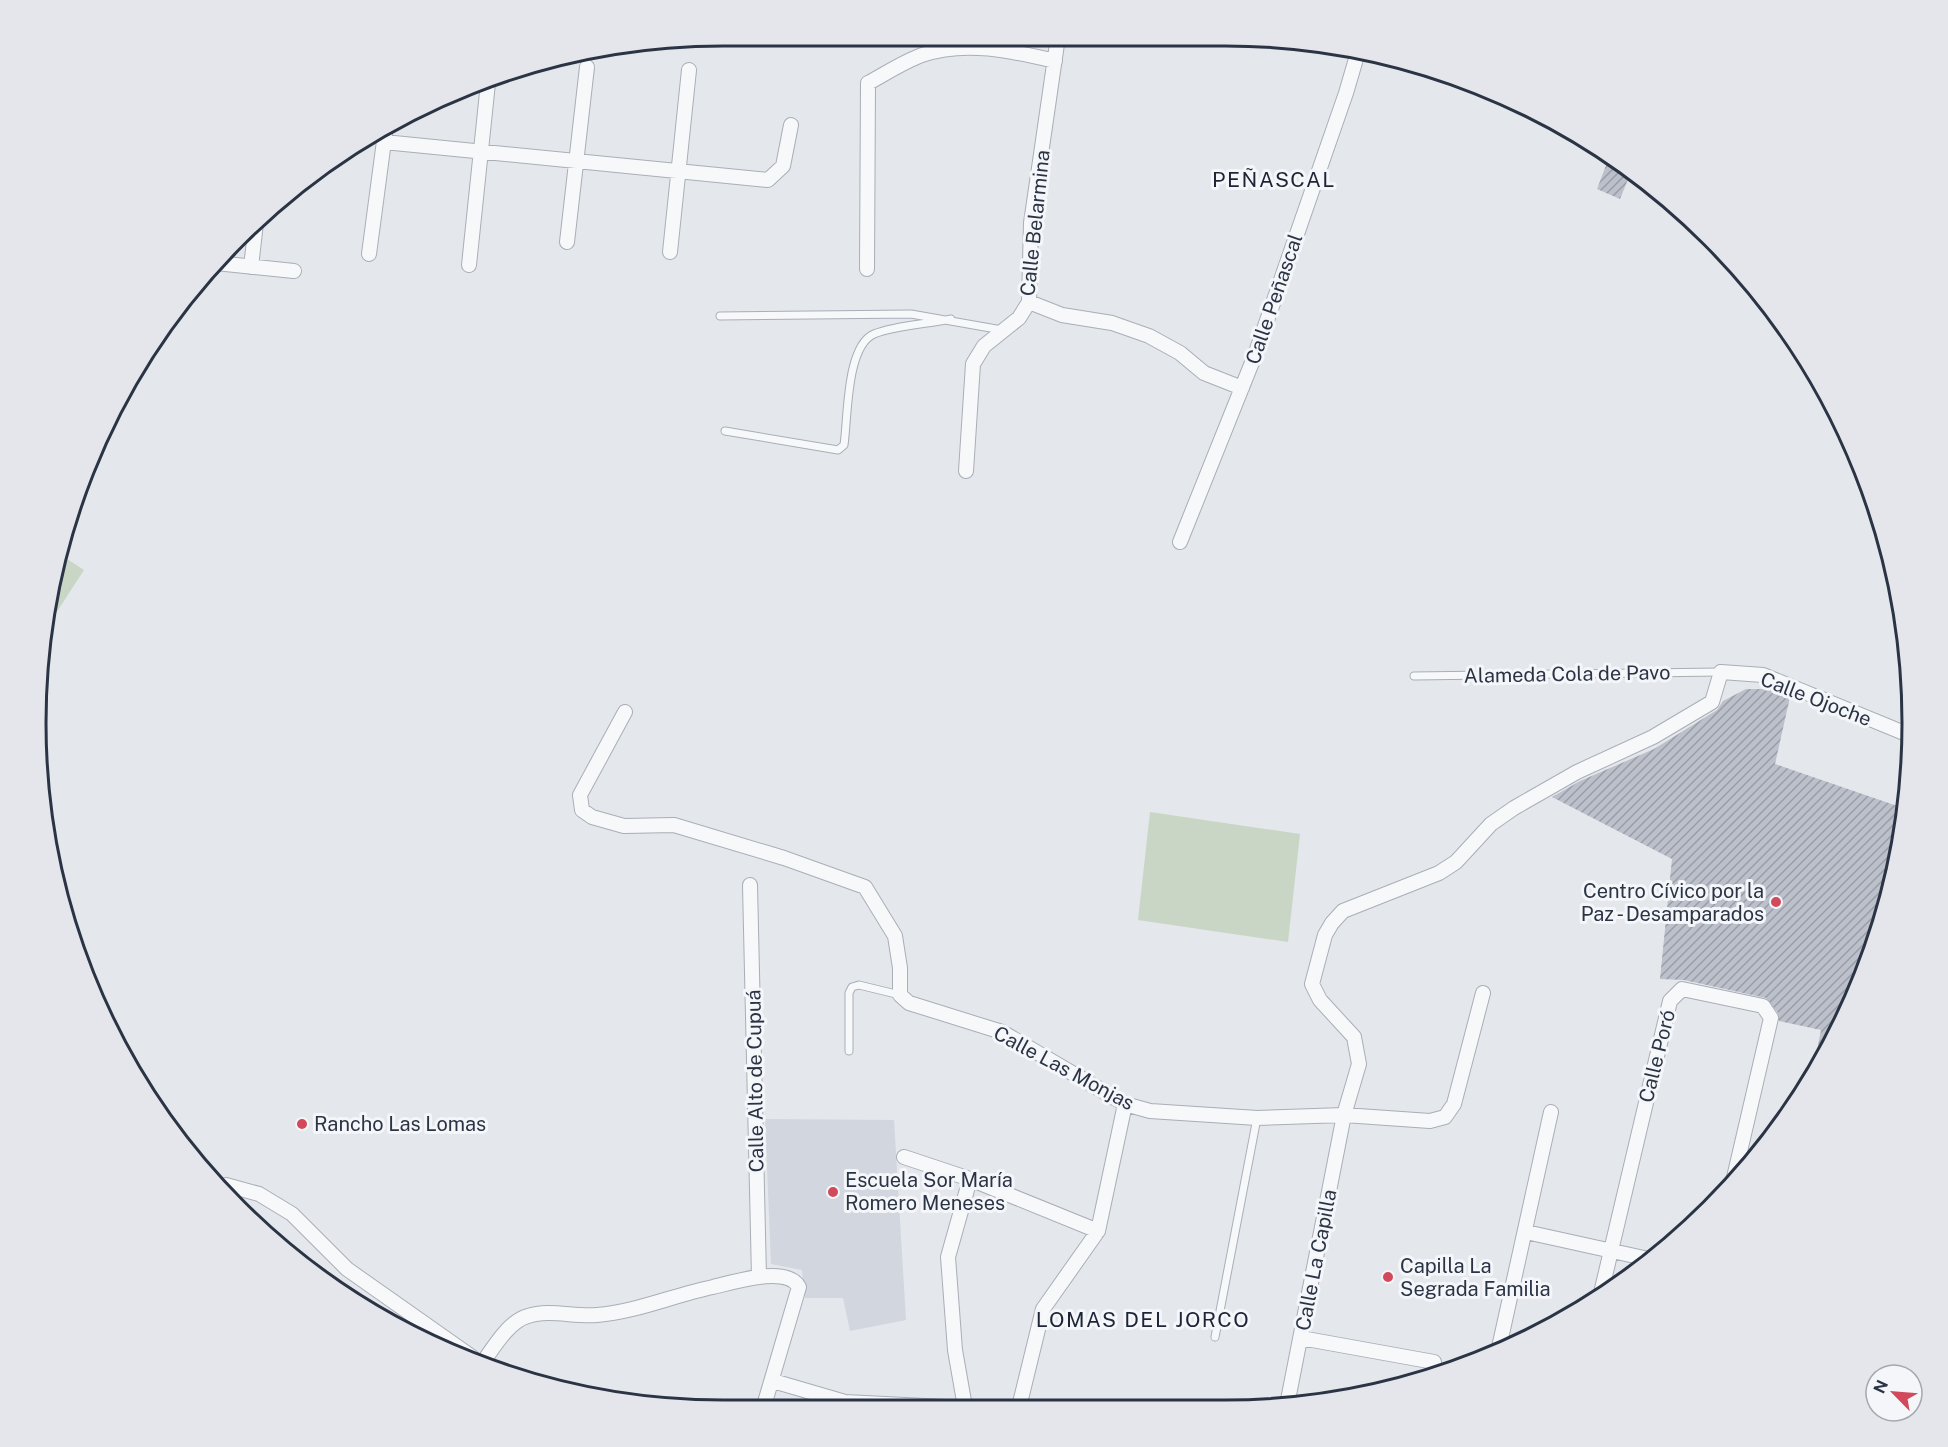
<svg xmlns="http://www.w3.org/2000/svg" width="1948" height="1447" font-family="'Public Sans',sans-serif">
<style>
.built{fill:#d2d6de}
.green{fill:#c9d6c5}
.building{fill:url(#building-hatch)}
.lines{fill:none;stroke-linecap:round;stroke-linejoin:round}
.service-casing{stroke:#a9aeb7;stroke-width:9}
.minor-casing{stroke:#a9aeb7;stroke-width:16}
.service{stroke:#f7f8fa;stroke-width:7}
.minor{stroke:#f7f8fa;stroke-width:14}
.poi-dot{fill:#d1495b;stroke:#f4f6f9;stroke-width:2}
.labels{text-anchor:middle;stroke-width:6;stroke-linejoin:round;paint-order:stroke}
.street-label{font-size:20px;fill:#2b3445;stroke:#f4f6f9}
.poi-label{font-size:20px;fill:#2b3445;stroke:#f4f6f9;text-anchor:start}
.neighbourhood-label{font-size:21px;letter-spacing:1.5px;fill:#1d2536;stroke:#f4f6f9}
.rim{fill:none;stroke:#2b3445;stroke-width:3}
</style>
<defs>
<pattern id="building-hatch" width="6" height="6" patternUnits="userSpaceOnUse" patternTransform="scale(1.5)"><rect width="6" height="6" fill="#bbc0ca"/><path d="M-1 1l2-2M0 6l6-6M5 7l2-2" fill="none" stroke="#989da6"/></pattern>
</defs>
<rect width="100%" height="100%" fill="#e4e7ec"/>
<!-- built -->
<path class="built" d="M765,1119L894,1120L906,1320L850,1331L843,1298H805L802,1270L771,1264Z"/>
<!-- green -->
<path class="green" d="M61,555L84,570L47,627L49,589Z
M1150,812L1300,834L1288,942L1138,920Z"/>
<!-- building -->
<path class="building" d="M1610,155L1631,172L1620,199L1597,189Z
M1746,689H1768L1790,697L1775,764L1906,809L1875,945L1817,1072L1813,1071L1821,1030L1779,1021L1778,1013L1766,998L1684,980L1660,979L1672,859L1552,797L1580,781L1654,749L1717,710L1723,701Z"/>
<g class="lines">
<defs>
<path id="service" d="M720,316L911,314L1002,330
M725,431L838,450L844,445C848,418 846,346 874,334C895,325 929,324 951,319
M1414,676L1721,672
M849,1051V993L852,987L859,985L900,995
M1215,1337L1257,1118"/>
<path id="minor" d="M384,142L768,180L783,166L791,125
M567,242L587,67
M670,252L689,70
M369,254L386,126
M216,263L294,271
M469,265L488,83
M251,267L256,223
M867,269L868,83C885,74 903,62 922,55C965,40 1012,51 1055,61
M1029,302L1062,315L1112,323L1149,336L1180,353L1204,373L1242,388
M966,471L973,364L984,346L1019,318L1029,302L1031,223L1058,37
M1180,542L1255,355L1346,93L1358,52
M625,712L580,795L582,810L592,817L624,826L674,825L784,858L865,887L895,936L900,968V995L909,1003L1002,1032L1125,1104L1150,1111L1257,1118L1344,1115L1430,1121L1445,1117L1454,1104L1483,993
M750,885L759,1277
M904,1157L970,1179L1098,1231
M220,1187L226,1185L259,1194L292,1214L347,1269L472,1357
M1526,1232L1653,1260
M1601,1293L1670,1001L1682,989L1763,1006L1771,1018L1732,1186
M1301,1338L1434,1362
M1498,1352L1551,1112
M483,1362C494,1347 509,1321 528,1316C549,1309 574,1317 597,1315C636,1312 674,1295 713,1287C734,1282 787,1265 799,1287L763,1409
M773,1381L845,1402L965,1408
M1287,1405L1344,1115L1359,1064L1354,1037L1320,1000L1312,984L1325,935L1332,923L1343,911L1439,873L1456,862L1491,824L1514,808L1577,772L1653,737L1712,702L1721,672L1763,675L1909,735
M965,1407L955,1350L948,1257L970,1179
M1019,1407L1043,1309L1098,1231L1125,1104"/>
</defs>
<!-- service casing -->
<use href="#service" class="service-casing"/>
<!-- minor casing -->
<use href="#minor" class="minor-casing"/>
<!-- service -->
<use href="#service" class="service"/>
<!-- minor -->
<use href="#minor" class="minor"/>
</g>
<!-- markers -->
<g class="poi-dot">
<circle cx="1776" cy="902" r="6"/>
<circle cx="302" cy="1124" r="6"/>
<circle cx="833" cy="1192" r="6"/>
<circle cx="1388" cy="1277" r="6"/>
</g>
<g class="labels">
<!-- street labels -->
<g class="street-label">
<text transform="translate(1035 223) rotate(-84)" y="7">Calle Belarmina</text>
<text transform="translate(1274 299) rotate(-71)" y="7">Calle Peñascal</text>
<text transform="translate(1567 674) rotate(-1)" y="7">Alameda Cola de Pavo</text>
<text transform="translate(1816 699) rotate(21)" y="7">Calle Ojoche</text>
<text transform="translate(1657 1056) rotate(-76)" y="7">Calle Poró</text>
<text transform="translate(1064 1068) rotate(28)" y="7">Calle Las Monjas</text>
<text transform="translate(755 1081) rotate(-91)" y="7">Calle Alto de Cupuá</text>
<text transform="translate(1316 1260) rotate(-79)" y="7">Calle La Capilla</text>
</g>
<!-- poi labels -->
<g class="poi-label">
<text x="1764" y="898" text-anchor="end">Centro Cívico por la<tspan x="1764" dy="23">Paz - Desamparados</tspan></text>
<text x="314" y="1131">Rancho Las Lomas</text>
<text x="845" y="1187">Escuela Sor María<tspan x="845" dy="23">Romero Meneses</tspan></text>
<text x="1400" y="1273">Capilla La<tspan x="1400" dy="23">Segrada Familia</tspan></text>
</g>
<!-- neighbourhood labels -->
<g class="neighbourhood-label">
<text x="1274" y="187">PEÑASCAL</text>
<text x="1143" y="1327">LOMAS DEL JORCO</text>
</g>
</g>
<!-- crop -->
<path d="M0 0H1948V1447H0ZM723 46H1225A677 677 0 0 1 1902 723V723A677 677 0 0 1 1225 1400H723A677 677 0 0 1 46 723V723A677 677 0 0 1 723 46Z" fill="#e4e6eb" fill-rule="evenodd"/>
<path class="rim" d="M723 46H1225A677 677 0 0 1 1902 723V723A677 677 0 0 1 1225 1400H723A677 677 0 0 1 46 723V723A677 677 0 0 1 723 46Z"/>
<!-- north arrow -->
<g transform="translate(1894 1393) rotate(295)"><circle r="28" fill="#f4f6f9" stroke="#a4a8b1" stroke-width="1.5"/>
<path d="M0-4.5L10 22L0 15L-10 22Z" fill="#d1495b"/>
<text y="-9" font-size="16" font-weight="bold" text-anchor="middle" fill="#2b3445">N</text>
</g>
</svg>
